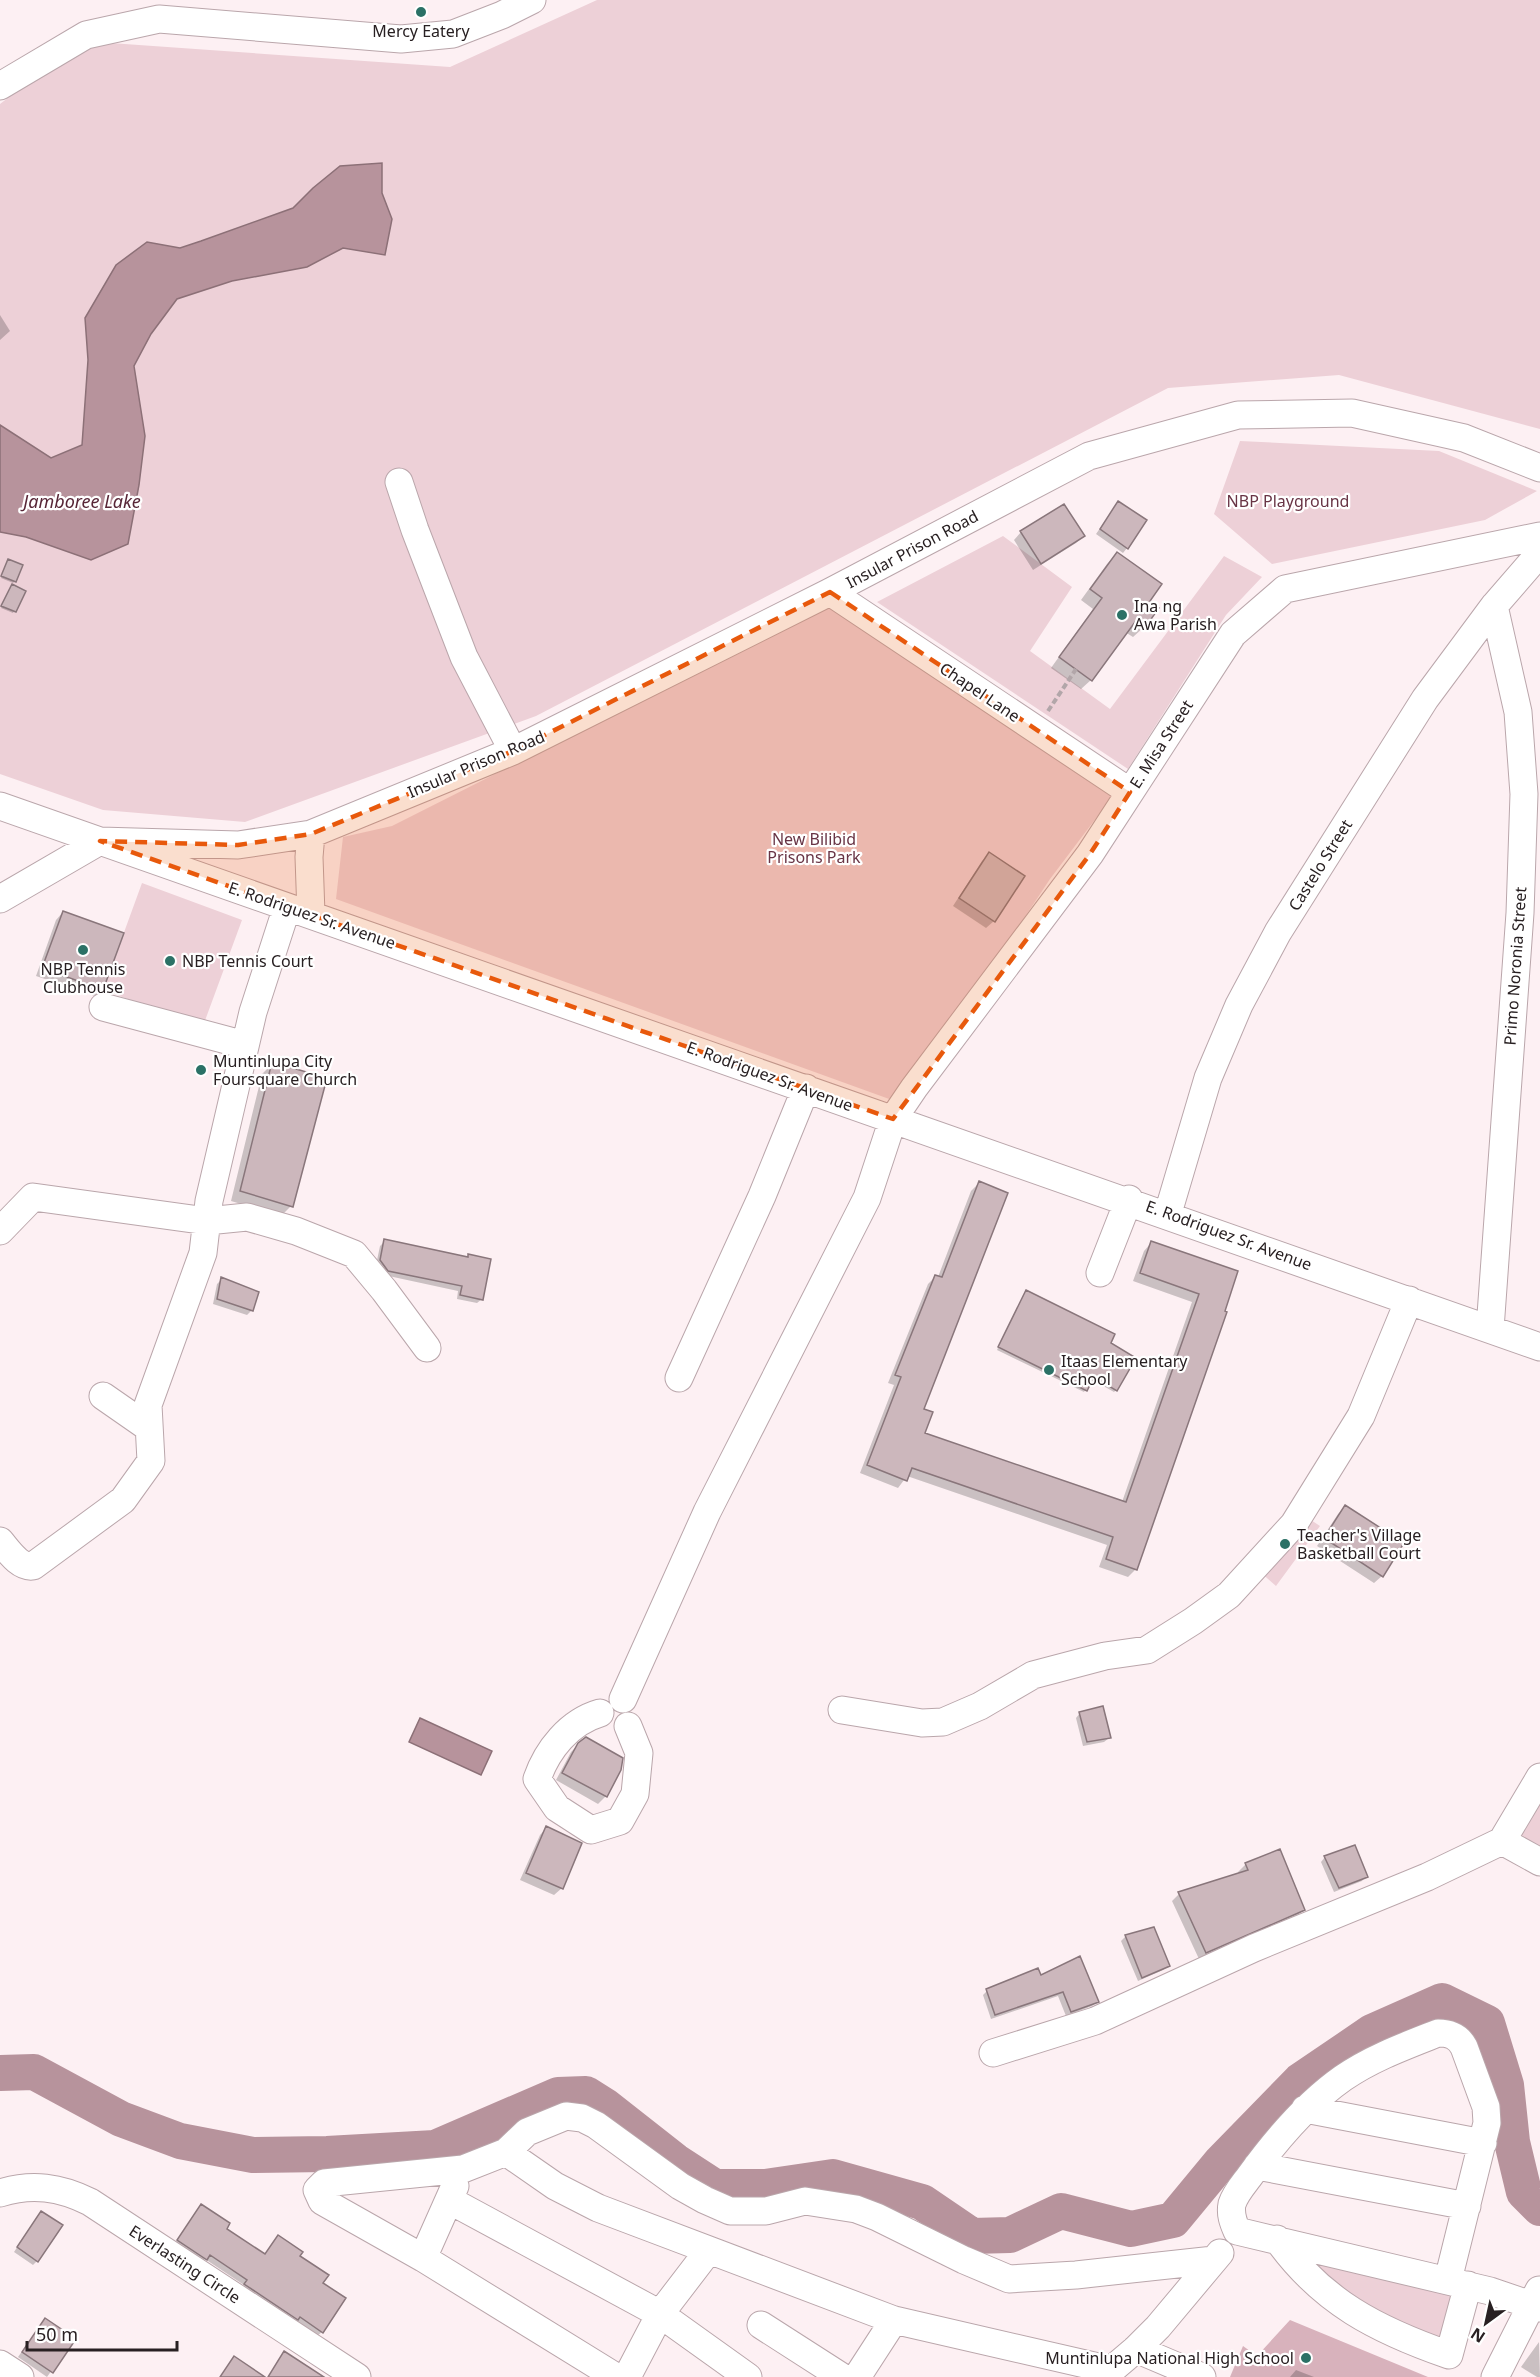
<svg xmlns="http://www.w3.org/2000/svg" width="1540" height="2377" font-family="'Noto Sans',sans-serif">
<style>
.green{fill:#edd0d7}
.forest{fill:#d8b2bc}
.water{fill:#b7939c;stroke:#8c7077;stroke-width:1.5}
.shadow{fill:#0003}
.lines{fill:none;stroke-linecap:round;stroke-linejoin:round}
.river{stroke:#b7939c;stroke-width:36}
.building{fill:#ccb7bc;stroke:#89767b;stroke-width:1.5}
.minor-casing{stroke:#baa6ab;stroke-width:29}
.path{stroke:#b2a6a9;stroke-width:4;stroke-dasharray:6 3;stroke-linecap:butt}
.minor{stroke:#fff;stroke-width:27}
.marked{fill:#e8590c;fill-opacity:0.2;stroke:#e8590c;stroke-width:4.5;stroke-dasharray:12 8;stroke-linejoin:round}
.poi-dot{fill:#2b7166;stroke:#fff;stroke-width:2}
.labels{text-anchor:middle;stroke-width:4.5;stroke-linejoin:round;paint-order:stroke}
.poi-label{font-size:16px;fill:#282022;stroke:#fff;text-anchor:start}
.park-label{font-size:16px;fill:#683445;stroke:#fff}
.street-label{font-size:16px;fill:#282022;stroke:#fff}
.water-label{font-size:18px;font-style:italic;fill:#582637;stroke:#fff}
</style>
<rect width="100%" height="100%" fill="#fdf0f3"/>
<!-- green -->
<path class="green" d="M597,0H1540V429L1339,375L1168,388L536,716L245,822L103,810L0,774V104L82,41L450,67Z
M1240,441L1439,451L1537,491L1485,520L1272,564L1214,514Z
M1003,536L1072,587L1030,651L1110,709L1224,556L1262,577L1226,615L1128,769L877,602Z
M829,606L1112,797L1050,879L1003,950L892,1100L336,899L343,837L392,826Z
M142,883L242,920L203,1026L103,990Z
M1291,1507L1320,1526L1276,1586L1250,1563Z
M1540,1800V1852L1517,1841Z
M1305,2255L1454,2292L1441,2340L1376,2311L1328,2279Z"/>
<!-- forest -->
<path class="forest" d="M1290,2320L1428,2377H1230L1243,2346L1257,2356Z"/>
<!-- water -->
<path class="water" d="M382,163V193L392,219L385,255L343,248L307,267L232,281L177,299L151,334L134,366L145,436L139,485L128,544L91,560L26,537L0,532V425L51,458L82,445L88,360L85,318L116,265L147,242L180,248L201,241L293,208L313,188L340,166Z
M420,1718L492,1751L481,1775L409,1742Z"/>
<!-- shadow -->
<path class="shadow" d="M0,315L10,331L0,340Z
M1114,508L1127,548L1123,553L1096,534Z
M1021,532L1083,536L1076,543L1033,570L1014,540Z
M1117,554L1148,601L1143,628L1133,637L1125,632L1091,680L1081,689L1051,668L1093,609L1081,600L1107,564Z
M7,562L15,581L13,583L1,578Z
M11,587L24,592L13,613L1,608Z
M989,854L994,921L986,928L953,906L982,861Z
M63,912L102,989L95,996L36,976L56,920Z
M272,1064L291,1206L281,1216L231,1201L262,1074Z
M979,1183L922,1410L923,1434L1122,1502L1192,1302L1133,1281L1144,1251L1151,1243L1236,1272L1136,1569L1128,1577L1099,1567L1107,1545L907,1476L898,1488L860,1473L894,1385L888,1383L928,1284L936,1276L938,1277L971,1191Z
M385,1241L467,1258L482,1299L477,1303L457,1299L458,1291L384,1275L376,1265L380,1246Z
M222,1279L252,1310L247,1315L213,1304L217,1284Z
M1024,1294L1109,1343L1116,1390L1114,1392L1091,1379L1084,1392L997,1350Z
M1346,1506L1382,1576L1374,1583L1317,1546L1338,1514Z
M1080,1713L1109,1738L1104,1742L1083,1746L1076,1718Z
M579,1744L620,1770L606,1796L598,1804L556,1780L571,1752Z
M547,1827L562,1888L554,1895L520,1880L540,1835Z
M1279,1851L1303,1910L1296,1917L1199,1959L1172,1901L1179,1894L1239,1874L1238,1872L1246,1864Z
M1325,1857L1366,1876L1362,1881L1334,1892L1321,1862Z
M1153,1929L1168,1966L1163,1970L1138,1981L1121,1941L1125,1937Z
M1040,1977L1097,2002L1092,2006L1066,2016L1058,1996L991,2019L983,1995L987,1991Z
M201,2206L225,2230L264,2255L278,2237L298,2256L321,2284L322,2332L317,2336L241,2289L244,2285L205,2259L201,2263L174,2245Z
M37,2217V2261L33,2265L14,2252Z
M45,2319L74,2339L47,2377L18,2357Z
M1539,2342L1540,2377H1537L1521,2367Z
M1296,2370L1314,2377H1290Z"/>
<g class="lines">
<!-- river -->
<path class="river" d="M0,2073L34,2072L121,2119L180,2141L253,2155L327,2154L435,2148L558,2095L586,2094L605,2106L675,2161L715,2187H765L833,2177L922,2202L972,2236L1010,2235L1061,2211L1131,2229L1173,2220L1221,2162L1300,2081L1372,2032L1442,2001L1487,2023L1506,2085L1512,2142L1524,2192L1540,2208"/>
</g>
<!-- building -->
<path class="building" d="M1118,501L1147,520L1128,549L1100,529Z
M1064,504L1085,536L1041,564L1020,531Z
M1117,552L1162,584L1150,601L1159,608L1144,629L1135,622L1092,681L1059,657L1102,598L1090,589Z
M8,559L23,565L16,582L1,576Z
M12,584L26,591L16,612L1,606Z
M989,852L1025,876L995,922L959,898Z
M63,911L124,933L103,990L42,968Z
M272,1062L327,1078L293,1207L240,1191Z
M979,1181L1008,1193L924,1409L933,1412L925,1433L1126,1502L1199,1294L1140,1273L1151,1241L1238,1271L1225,1311L1227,1312L1137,1570L1106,1559L1113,1537L912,1468L907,1481L867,1465L901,1377L895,1375L935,1275L942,1277Z
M384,1239L468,1257V1254L491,1259L483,1300L460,1295L462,1286L388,1271L380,1260Z
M221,1277L259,1292L253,1311L217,1299Z
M1026,1290L1115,1334L1111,1343L1136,1358L1117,1391L1094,1377L1087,1391L998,1347Z
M1345,1505L1404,1543L1383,1577L1324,1538Z
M1103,1706L1111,1738L1087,1742L1079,1712Z
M586,1737L623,1758L621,1770L607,1797L562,1773L578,1743Z
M546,1826L582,1843L563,1889L526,1873Z
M1355,1845L1368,1877L1339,1888L1324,1856Z
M1280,1849L1305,1910L1206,1953L1178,1892L1248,1870L1245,1863Z
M1154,1927L1170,1966L1142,1978L1125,1935Z
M1080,1956L1099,2002L1071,2012L1063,1992L995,2015L986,1989L1038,1968L1041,1975Z
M201,2204L230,2223L227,2229L265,2254L278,2235L303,2252L300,2256L329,2275L323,2283L346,2298L323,2333L300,2317L298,2320L244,2284L247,2280L210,2255L207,2260L177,2240Z
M41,2211L63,2225L38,2262L17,2247Z
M45,2318L76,2339L53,2373L22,2352Z
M284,2351L324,2377H268Z
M234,2356L265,2377H220Z"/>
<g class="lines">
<defs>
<path id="minor" d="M0,86L86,35L159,19L401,39L453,34L502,15L532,0
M399,482L415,530L464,657L513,751
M830,592L1130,792
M0,806C514,986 1028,1164 1540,1347
M311,834L309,857L311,914
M0,899L100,841L238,845L311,834L513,751L830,592L1089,456L1238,415L1352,413L1464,438L1540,468
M103,1007L245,1045
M1168,1213L1208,1078L1239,1005L1278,932L1425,699L1494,606L1540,553
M0,1231L33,1197L207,1221L247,1217L296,1231L354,1254L384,1290L427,1348
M1100,1273L1129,1199
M1490,1329L1520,913L1524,794L1518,712L1494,606
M679,1378L762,1196L806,1088
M103,1396L149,1428
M0,1541C8,1550 19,1568 33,1566L123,1500L151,1461L148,1405L203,1253L209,1201L253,1012L287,907
M623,1699L707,1512L867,1198L893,1119L914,1088L1090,854L1233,634L1285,589L1540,536
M842,1710L922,1723L943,1722L980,1706L1033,1675L1105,1656L1147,1650L1193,1621L1229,1595L1294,1524L1361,1416L1409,1300
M600,1713C569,1722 547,1750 537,1779L557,1808L591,1830L620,1821L635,1794L639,1753L628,1726
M1502,1841L1540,1862
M993,2053L1095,2021L1254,1948L1427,1877L1502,1841L1540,1777
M1305,2109L1483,2143
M506,2152L555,2186L598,2208L894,2320L1111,2370
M1257,2166L1467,2206
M0,2193C32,2183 60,2187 90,2202L357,2377
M449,2200L660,2314L748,2377
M1237,2231C1233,2222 1230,2214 1232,2204C1235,2194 1243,2185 1249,2177C1275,2141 1306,2104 1343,2078C1372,2058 1405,2046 1438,2033C1450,2033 1458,2036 1464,2047L1486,2107L1487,2123L1448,2280
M1237,2231L1490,2291L1540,2308
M1277,2239C1322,2302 1377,2330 1449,2355L1468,2285
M423,2258L455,2186
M761,2325L842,2377
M1136,2349L1202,2377
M0,2364L20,2377
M616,2377L423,2258L322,2201L317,2190L324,2183L463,2169L506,2152L527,2132L566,2116L582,2118L596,2125L680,2186L705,2200L730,2211H766L805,2201L856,2209L877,2217L964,2260L1009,2279L1076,2275L1214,2260
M627,2377L660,2314L709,2250
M857,2377L894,2320
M1103,2377L1136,2349L1158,2327L1220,2253
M1495,2377L1539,2290"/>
</defs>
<!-- minor casing -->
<use href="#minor" class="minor-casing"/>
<!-- path -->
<path class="path" d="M1048,711L1076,669"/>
<!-- minor -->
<use href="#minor" class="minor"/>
</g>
<!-- marked area -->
<path class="marked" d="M830,592L1130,792L1090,854L893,1119L100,841L238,845L311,834L513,751Z"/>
<!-- markers -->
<g class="poi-dot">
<circle cx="421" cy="12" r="6"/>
<circle cx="1122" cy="615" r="6"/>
<circle cx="83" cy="950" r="6"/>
<circle cx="170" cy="961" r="6"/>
<circle cx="201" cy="1070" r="6"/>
<circle cx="1049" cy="1370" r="6"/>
<circle cx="1285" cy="1544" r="6"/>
<circle cx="1306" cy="2358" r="6"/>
</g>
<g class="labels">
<!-- poi labels -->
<g class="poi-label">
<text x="421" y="37" text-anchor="middle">Mercy Eatery</text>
<text x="1134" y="612">Ina ng<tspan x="1134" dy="18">Awa Parish</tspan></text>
<text x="182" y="967">NBP Tennis Court</text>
<text x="83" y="975" text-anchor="middle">NBP Tennis<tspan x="83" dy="18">Clubhouse</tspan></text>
<text x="213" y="1067">Muntinlupa City<tspan x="213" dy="18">Foursquare Church</tspan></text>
<text x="1061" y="1367">Itaas Elementary<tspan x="1061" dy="18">School</tspan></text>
<text x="1297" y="1541">Teacher's Village<tspan x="1297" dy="18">Basketball Court</tspan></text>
<text x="1294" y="2364" text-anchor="end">Muntinlupa National High School</text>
</g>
<!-- park labels -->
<g class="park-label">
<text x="1288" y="507">NBP Playground</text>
<text x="814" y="845">New Bilibid<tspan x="814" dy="18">Prisons Park</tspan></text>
</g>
<!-- street labels -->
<g class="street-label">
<text transform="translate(912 549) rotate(-28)" y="6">Insular Prison Road</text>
<text transform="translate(980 692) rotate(34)" y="6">Chapel Lane</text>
<text transform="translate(1161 744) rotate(-57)" y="6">E. Misa Street</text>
<text transform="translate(476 764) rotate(-23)" y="6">Insular Prison Road</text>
<text transform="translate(1320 865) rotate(-58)" y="6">Castelo Street</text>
<text transform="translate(312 915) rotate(19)" y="6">E. Rodriguez Sr. Avenue</text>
<text transform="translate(1515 966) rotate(-86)" y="6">Primo Noronia Street</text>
<text transform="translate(770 1076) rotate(20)" y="6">E. Rodriguez Sr. Avenue</text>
<text transform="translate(1229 1235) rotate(20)" y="6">E. Rodriguez Sr. Avenue</text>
<text transform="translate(185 2264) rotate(33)" y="6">Everlasting Circle</text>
</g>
<!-- water labels -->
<g class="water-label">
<text x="82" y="508">Jamboree Lake</text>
</g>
</g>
<!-- north arrow -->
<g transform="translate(1486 2323) rotate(213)" stroke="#ffffff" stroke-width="4.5" paint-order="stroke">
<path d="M0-4.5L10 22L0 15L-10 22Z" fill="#282022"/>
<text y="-9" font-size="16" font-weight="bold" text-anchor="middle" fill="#282022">N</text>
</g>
<!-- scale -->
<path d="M27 2341v9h150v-9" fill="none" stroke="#282022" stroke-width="3"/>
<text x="36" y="2341" font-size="18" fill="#282022" stroke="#ffffff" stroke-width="4.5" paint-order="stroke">50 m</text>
</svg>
